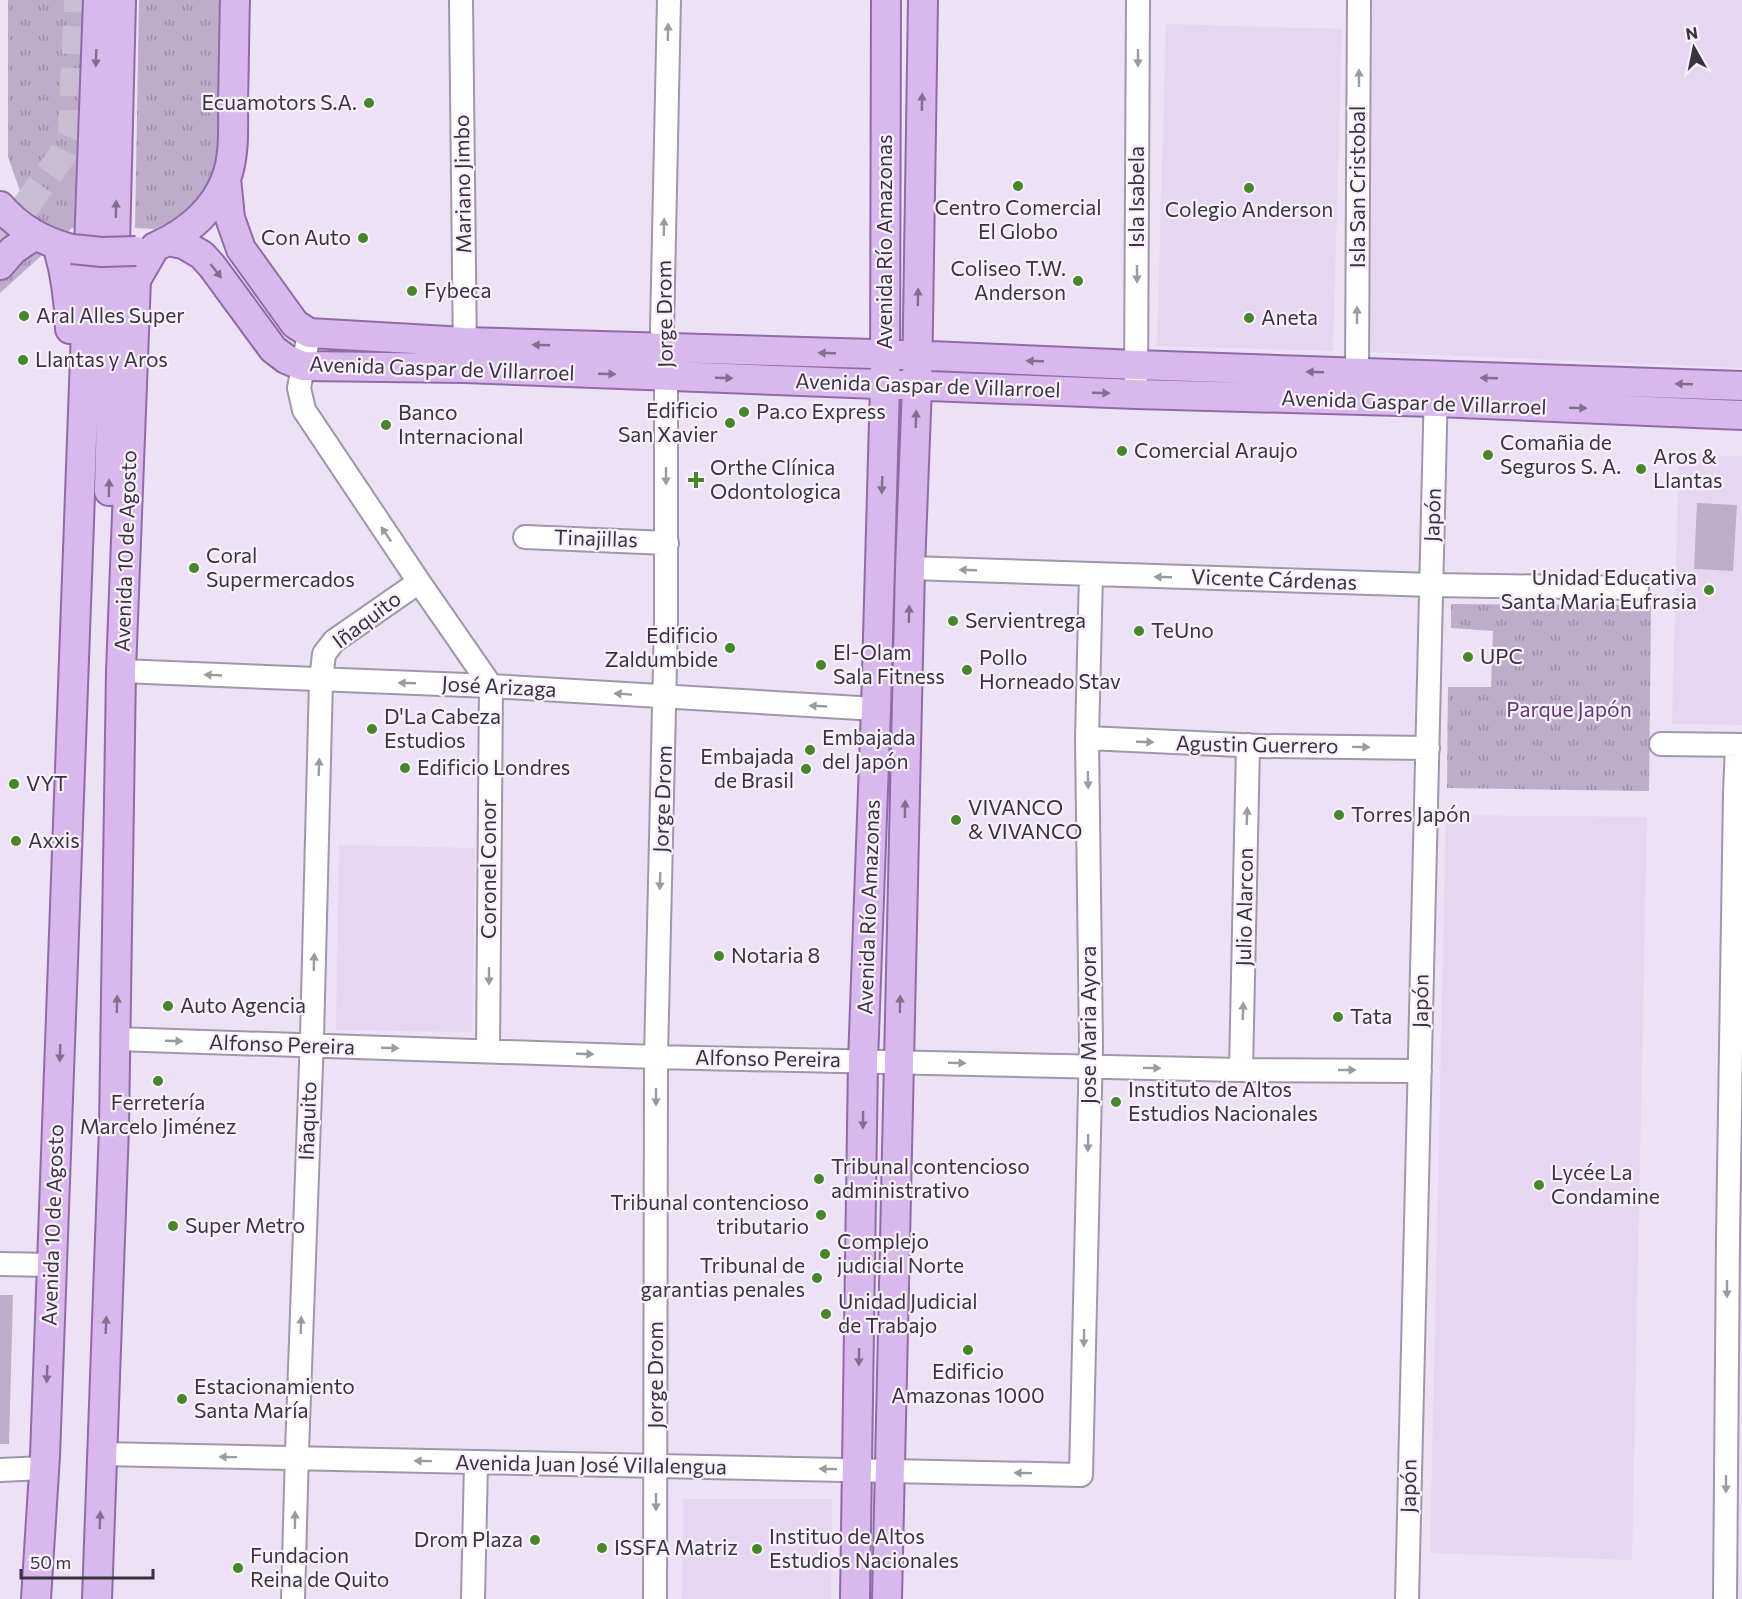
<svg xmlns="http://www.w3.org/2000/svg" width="1742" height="1599" font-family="Commissioner,sans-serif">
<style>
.built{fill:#e6d6f2}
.grass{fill:url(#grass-tufts)}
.garden{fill:#beadca}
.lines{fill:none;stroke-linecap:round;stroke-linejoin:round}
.major-tunnel{stroke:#c9bed1;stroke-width:28;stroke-dasharray:28 14;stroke-linecap:butt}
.minor-casing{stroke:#a296aa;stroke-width:26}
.major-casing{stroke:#906ba7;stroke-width:32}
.minor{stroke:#fff;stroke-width:22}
.major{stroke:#d9b8ed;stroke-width:28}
.major-bridge-casing{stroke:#906ba7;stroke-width:32;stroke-linecap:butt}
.major-bridge{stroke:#d9b8ed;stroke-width:28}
.oneway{fill:#9c9a9e}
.oneway2{fill:#816f8c}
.poi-dot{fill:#468728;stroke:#f8f0fd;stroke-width:2}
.labels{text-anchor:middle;stroke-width:4.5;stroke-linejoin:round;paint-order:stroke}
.poi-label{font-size:21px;fill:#39343c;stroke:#f8f0fd;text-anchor:start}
.street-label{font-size:21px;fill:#39343c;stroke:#f8f0fd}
.park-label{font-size:21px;fill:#5e3974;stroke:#f8f0fd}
</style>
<defs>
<pattern id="grass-tufts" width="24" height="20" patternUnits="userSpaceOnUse" patternTransform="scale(1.5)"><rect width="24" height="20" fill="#beadca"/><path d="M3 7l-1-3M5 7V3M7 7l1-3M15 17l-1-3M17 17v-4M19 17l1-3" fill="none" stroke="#9b8ea5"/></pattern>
</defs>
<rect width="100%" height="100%" fill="#ede1f6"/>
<!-- built -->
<path class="built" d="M1372,0H1742V368L1371,352Z
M1166,24L1342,29L1333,351L1157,346Z
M1679,455L1742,456V725L1672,724Z
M1446,815L1647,817L1632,1560L1430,1553Z
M339,845L475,848L472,1032L336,1030Z
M683,1499H832L831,1599H682Z"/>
<!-- grass -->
<path class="grass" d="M8,0H89L84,226L72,228L0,293V255L40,210L20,191L8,157Z
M139,0H223L222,145L211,183L186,214L155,229L135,228Z
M1451,604L1651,605L1649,791L1447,788L1448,687H1491L1493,631L1451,628Z"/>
<!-- garden -->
<path class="garden" d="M1697,503L1737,505L1733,571L1694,569Z
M0,1295H13L9,1444H0Z"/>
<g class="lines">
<!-- major-tunnel -->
<path class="major-tunnel" d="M0,242L63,154L72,134L78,0"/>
<defs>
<path id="minor" d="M461,0L465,358
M309,333L299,388L304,410L419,582L491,686L488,1051
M1357,373L1359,0
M1136,379L1138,0
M525,537L667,543
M910,568L1432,585L1637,588
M121,671L491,686L876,709
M1087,738L1261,746L1428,748
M1661,744L1742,745
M116,1039L656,1057L1241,1070L1420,1071
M1241,1070L1248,745
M0,1264L51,1265
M102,1454L1081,1475L1091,1047L1087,738L1091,574
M0,1470L44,1468
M293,1599L297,1451L312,1037L321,680L324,654L334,641L419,582
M473,1599L476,1462
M655,1599L656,1057L666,621V376L662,330L669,0
M1407,1599L1436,386
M1725,1599L1728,1238L1735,793L1737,745"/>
<path id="major" d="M226,178L230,218L241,249L295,324L309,333L465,342L907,355L1136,365L1742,386
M0,206C19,228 43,242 72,249
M168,241L183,244L202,255L212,266L273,349L286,359L303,366L465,368L1136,394L1436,402L1742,415
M57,245C66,273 69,299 70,329
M159,245C188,232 214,210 226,179C235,155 233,126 233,101C234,68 234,34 235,0
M0,265L13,250L35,235
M109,491L121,0
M36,1599L45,1456L98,0
M97,1599L114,1127L121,671L136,280L155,247
M855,1599L863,1061L876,709L885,385L886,0
M887,1599L910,568L917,386L923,0"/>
</defs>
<!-- minor casing -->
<use href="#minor" class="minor-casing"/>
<!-- major casing -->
<use href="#major" class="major-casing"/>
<!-- minor -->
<use href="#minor" class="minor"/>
<!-- major -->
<use href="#major" class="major"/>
<defs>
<path id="major-bridge" d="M72,249L102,252L136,251"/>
</defs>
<!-- major-bridge casing -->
<use href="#major-bridge" class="major-bridge-casing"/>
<!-- major-bridge -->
<use href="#major-bridge" class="major-bridge"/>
</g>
<!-- one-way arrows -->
<defs><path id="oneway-solid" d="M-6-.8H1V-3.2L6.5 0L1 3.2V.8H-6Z" transform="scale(1.5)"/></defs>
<g class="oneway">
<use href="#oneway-solid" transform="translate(668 32) rotate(-89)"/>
<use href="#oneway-solid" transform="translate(1138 58) rotate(90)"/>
<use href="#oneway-solid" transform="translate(1359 78) rotate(-90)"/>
<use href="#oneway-solid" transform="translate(664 227) rotate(-89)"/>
<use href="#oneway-solid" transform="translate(1137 274) rotate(90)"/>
<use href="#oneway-solid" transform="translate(1357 315) rotate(-90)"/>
<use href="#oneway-solid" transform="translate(666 476) rotate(90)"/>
<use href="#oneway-solid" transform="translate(386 534) rotate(-124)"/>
<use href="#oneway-solid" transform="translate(968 570) rotate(-178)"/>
<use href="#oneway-solid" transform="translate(1163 577) rotate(-178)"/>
<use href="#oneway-solid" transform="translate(213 675) rotate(-177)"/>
<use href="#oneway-solid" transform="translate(407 683) rotate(-178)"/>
<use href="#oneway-solid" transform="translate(623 694) rotate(-176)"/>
<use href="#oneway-solid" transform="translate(818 706) rotate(-177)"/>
<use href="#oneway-solid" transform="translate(1145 742) rotate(2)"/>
<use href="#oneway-solid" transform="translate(1361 747) rotate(1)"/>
<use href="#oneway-solid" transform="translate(319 767) rotate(-88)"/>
<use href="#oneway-solid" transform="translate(1088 780) rotate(89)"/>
<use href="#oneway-solid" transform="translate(1247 816) rotate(-88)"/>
<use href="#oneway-solid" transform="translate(660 881) rotate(92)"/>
<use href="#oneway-solid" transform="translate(314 962) rotate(-88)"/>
<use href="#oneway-solid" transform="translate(489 976) rotate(90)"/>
<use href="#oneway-solid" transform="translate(1243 1011) rotate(-88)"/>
<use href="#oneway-solid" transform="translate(174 1041) rotate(2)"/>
<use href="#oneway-solid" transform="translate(390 1048) rotate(2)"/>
<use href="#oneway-solid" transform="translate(585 1054) rotate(2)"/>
<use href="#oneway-solid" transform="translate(957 1063) rotate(1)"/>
<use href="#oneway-solid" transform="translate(1152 1068) rotate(1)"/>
<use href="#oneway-solid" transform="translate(1347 1070)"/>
<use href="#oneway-solid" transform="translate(656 1097) rotate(90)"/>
<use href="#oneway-solid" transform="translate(1088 1143) rotate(91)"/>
<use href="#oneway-solid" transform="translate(1727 1289) rotate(90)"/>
<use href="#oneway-solid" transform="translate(301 1325) rotate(-88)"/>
<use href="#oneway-solid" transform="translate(1084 1338) rotate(91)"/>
<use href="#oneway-solid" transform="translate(228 1457) rotate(-179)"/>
<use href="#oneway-solid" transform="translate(423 1461) rotate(-179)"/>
<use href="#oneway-solid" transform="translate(828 1469) rotate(-179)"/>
<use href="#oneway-solid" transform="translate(1023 1473) rotate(-179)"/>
<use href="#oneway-solid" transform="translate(1726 1484) rotate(90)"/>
<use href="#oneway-solid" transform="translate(656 1502) rotate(90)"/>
<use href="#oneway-solid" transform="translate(295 1520) rotate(-89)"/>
</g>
<g class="oneway2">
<use href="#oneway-solid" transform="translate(96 58) rotate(92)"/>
<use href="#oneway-solid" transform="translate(922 102) rotate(-89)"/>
<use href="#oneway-solid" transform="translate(116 209) rotate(-89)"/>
<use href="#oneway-solid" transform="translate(216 271) rotate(52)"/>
<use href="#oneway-solid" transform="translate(918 297) rotate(-89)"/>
<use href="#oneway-solid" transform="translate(541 345) rotate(-178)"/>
<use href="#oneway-solid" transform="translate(827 353) rotate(-178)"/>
<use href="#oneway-solid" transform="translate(1035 361) rotate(-178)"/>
<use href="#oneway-solid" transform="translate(1315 372) rotate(-178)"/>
<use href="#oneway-solid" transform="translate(607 374) rotate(2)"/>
<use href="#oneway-solid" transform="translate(724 378) rotate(2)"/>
<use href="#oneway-solid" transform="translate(1489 378) rotate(-178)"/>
<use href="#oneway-solid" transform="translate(1684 384) rotate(-178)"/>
<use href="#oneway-solid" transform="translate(1101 393) rotate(2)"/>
<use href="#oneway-solid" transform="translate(1578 408) rotate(2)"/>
<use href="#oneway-solid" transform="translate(916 419) rotate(-88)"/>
<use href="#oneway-solid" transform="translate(882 485) rotate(92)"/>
<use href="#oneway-solid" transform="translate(109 488) rotate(-89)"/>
<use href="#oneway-solid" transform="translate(909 614) rotate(-89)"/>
<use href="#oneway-solid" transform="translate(905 809) rotate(-89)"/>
<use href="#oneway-solid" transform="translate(117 1004) rotate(-89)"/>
<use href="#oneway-solid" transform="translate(900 1004) rotate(-89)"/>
<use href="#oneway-solid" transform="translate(60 1053) rotate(92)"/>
<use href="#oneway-solid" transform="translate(863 1120) rotate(91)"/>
<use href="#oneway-solid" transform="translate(106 1325) rotate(-88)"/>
<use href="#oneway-solid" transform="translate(859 1357) rotate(91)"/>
<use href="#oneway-solid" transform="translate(47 1374) rotate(92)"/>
<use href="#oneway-solid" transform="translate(100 1520) rotate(-88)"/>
</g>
<!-- markers -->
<g class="poi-dot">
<circle cx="369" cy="103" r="6"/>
<circle cx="1018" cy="186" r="6"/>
<circle cx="1249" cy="188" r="6"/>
<circle cx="363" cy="238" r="6"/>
<circle cx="1078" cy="281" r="6"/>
<circle cx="412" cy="291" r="6"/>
<circle cx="24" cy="316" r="6"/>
<circle cx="1249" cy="318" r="6"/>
<circle cx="23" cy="360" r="6"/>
<circle cx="744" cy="412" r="6"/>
<circle cx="730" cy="423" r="6"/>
<circle cx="386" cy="425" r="6"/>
<circle cx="1122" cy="451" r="6"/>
<circle cx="1488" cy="455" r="6"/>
<circle cx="1641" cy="469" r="6"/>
<path d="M693 471h6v6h6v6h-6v6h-6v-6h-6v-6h6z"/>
<circle cx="194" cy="568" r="6"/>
<circle cx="1709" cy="590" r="6"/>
<circle cx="953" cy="621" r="6"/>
<circle cx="1139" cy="631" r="6"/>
<circle cx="730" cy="648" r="6"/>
<circle cx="1468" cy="657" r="6"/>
<circle cx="821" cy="665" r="6"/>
<circle cx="967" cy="670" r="6"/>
<circle cx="372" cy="729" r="6"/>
<circle cx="810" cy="750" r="6"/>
<circle cx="405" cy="768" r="6"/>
<circle cx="806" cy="769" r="6"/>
<circle cx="14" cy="784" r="6"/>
<circle cx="1339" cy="815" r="6"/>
<circle cx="956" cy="820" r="6"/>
<circle cx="16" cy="841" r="6"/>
<circle cx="719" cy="956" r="6"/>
<circle cx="168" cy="1006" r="6"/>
<circle cx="1338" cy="1017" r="6"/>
<circle cx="158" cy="1081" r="6"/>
<circle cx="1116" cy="1102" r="6"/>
<circle cx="819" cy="1179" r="6"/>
<circle cx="1539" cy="1185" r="6"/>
<circle cx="821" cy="1215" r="6"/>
<circle cx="173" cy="1226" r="6"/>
<circle cx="825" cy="1254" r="6"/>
<circle cx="817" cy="1278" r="6"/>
<circle cx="826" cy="1314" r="6"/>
<circle cx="968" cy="1350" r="6"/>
<circle cx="182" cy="1399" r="6"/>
<circle cx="535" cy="1540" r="6"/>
<circle cx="602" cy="1548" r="6"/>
<circle cx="757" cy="1549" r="6"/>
<circle cx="238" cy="1568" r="6"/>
</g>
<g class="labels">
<!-- poi labels -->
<g class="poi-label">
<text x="357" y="110" text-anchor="end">Ecuamotors S.A.</text>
<text x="1018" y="215" text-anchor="middle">Centro Comercial<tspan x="1018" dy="24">El Globo</tspan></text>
<text x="1249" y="217" text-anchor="middle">Colegio Anderson</text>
<text x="351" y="245" text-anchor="end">Con Auto</text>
<text x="1066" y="276" text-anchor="end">Coliseo T.W.<tspan x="1066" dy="24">Anderson</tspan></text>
<text x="424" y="298">Fybeca</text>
<text x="36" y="323">Aral Alles Super</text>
<text x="1261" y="325">Aneta</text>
<text x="35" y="367">Llantas y Aros</text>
<text x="718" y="418" text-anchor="end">Edificio<tspan x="718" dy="24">San Xavier</tspan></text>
<text x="756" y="419">Pa.co Express</text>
<text x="398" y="420">Banco<tspan x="398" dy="24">Internacional</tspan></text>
<text x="1500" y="450">Comañia de<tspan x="1500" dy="24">Seguros S. A.</tspan></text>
<text x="1134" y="458">Comercial Araujo</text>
<text x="1653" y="464">Aros &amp;<tspan x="1653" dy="24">Llantas</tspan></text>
<text x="710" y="475">Orthe Clínica<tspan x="710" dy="24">Odontologica</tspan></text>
<text x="206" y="563">Coral<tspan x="206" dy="24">Supermercados</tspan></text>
<text x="1697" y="585" text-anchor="end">Unidad Educativa<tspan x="1697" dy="24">Santa Maria Eufrasia</tspan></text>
<text x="965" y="628">Servientrega</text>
<text x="1151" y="638">TeUno</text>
<text x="718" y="643" text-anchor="end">Edificio<tspan x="718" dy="24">Zaldumbide</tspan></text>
<text x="833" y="660">El-Olam<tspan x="833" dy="24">Sala Fitness</tspan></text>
<text x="1480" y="664">UPC</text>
<text x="979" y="665">Pollo<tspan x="979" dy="24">Horneado Stav</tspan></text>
<text x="384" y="724">D'La Cabeza<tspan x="384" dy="24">Estudios</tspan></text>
<text x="822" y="745">Embajada<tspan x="822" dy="24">del Japón</tspan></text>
<text x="794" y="764" text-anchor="end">Embajada<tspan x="794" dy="24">de Brasil</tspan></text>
<text x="417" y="775">Edificio Londres</text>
<text x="26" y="791">VYT</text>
<text x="968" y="815">VIVANCO<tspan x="968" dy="24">&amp; VIVANCO</tspan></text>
<text x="1351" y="822">Torres Japón</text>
<text x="28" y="848">Axxis</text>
<text x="731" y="963">Notaria 8</text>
<text x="180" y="1013">Auto Agencia</text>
<text x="1350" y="1024">Tata</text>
<text x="1128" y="1097">Instituto de Altos<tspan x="1128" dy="24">Estudios Nacionales</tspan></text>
<text x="158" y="1110" text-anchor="middle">Ferretería<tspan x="158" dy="24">Marcelo Jiménez</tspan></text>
<text x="831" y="1174">Tribunal contencioso<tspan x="831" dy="24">administrativo</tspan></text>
<text x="1551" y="1180">Lycée La<tspan x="1551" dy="24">Condamine</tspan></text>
<text x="809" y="1210" text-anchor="end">Tribunal contencioso<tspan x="809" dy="24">tributario</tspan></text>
<text x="185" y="1233">Super Metro</text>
<text x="837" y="1249">Complejo<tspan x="837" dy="24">judicial Norte</tspan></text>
<text x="805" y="1273" text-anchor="end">Tribunal de<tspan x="805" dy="24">garantias penales</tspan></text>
<text x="838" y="1309">Unidad Judicial<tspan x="838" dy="24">de Trabajo</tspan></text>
<text x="968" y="1379" text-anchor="middle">Edificio<tspan x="968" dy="24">Amazonas 1000</tspan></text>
<text x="194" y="1394">Estacionamiento<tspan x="194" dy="24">Santa María</tspan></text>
<text x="769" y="1544">Instituo de Altos<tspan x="769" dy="24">Estudios Nacionales</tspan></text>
<text x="523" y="1547" text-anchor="end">Drom Plaza</text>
<text x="614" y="1555">ISSFA Matriz</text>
<text x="250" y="1563">Fundacion<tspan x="250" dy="24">Reina de Quito</tspan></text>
</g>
<!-- street labels -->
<g class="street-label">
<text transform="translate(463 184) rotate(-91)" y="7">Mariano Jimbo</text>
<text transform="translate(1358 187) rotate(-90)" y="7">Isla San Cristobal</text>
<text transform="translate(1137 197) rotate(-90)" y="7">Isla Isabela</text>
<text transform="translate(885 242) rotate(-90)" y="7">Avenida Río Amazonas</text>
<text transform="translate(665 314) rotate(-91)" y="7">Jorge Drom</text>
<text transform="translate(442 369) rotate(2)" y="7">Avenida Gaspar de Villarroel</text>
<text transform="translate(928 386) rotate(2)" y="7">Avenida Gaspar de Villarroel</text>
<text transform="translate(1414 403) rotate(2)" y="7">Avenida Gaspar de Villarroel</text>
<text transform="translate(1433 515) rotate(-88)" y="7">Japón</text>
<text transform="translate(596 539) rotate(2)" y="7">Tinajillas</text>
<text transform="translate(126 551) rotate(-88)" y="7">Avenida 10 de Agosto</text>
<text transform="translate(1274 580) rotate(2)" y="7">Vicente Cárdenas</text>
<text transform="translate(367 620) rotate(-37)" y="7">Iñaquito</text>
<text transform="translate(499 687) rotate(3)" y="7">José Arizaga</text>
<text transform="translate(1257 745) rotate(1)" y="7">Agustin Guerrero</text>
<text transform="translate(663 799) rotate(-88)" y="7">Jorge Drom</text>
<text transform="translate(489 869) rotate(-90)" y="7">Coronel Conor</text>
<text transform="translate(869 907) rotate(-88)" y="7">Avenida Río Amazonas</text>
<text transform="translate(1245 907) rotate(-89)" y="7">Julio Alarcon</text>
<text transform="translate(1421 1001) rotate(-89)" y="7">Japón</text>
<text transform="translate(1089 1025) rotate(-90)" y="7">Jose Maria Ayora</text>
<text transform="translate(282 1045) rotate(2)" y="7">Alfonso Pereira</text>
<text transform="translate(768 1059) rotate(1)" y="7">Alfonso Pereira</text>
<text transform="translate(308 1121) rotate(-88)" y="7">Iñaquito</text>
<text transform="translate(53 1225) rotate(-88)" y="7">Avenida 10 de Agosto</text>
<text transform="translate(656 1375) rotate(-90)" y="7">Jorge Drom</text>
<text transform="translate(591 1465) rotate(1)" y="7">Avenida Juan José Villalengua</text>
<text transform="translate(1409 1486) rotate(-89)" y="7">Japón</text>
</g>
<!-- park labels -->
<g class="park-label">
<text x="1569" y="717">Parque Japón</text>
</g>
</g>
<!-- north arrow -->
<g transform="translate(1694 48) rotate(351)" stroke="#f8f0fd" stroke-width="4.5" paint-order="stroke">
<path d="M0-4.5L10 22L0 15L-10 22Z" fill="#39343c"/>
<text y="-9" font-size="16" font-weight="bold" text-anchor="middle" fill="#39343c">N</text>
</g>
<!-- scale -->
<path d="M21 1569v9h132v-9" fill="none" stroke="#39343c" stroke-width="3"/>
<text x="30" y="1569" font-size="18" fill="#39343c" stroke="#f8f0fd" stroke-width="4.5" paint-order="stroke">50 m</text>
</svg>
